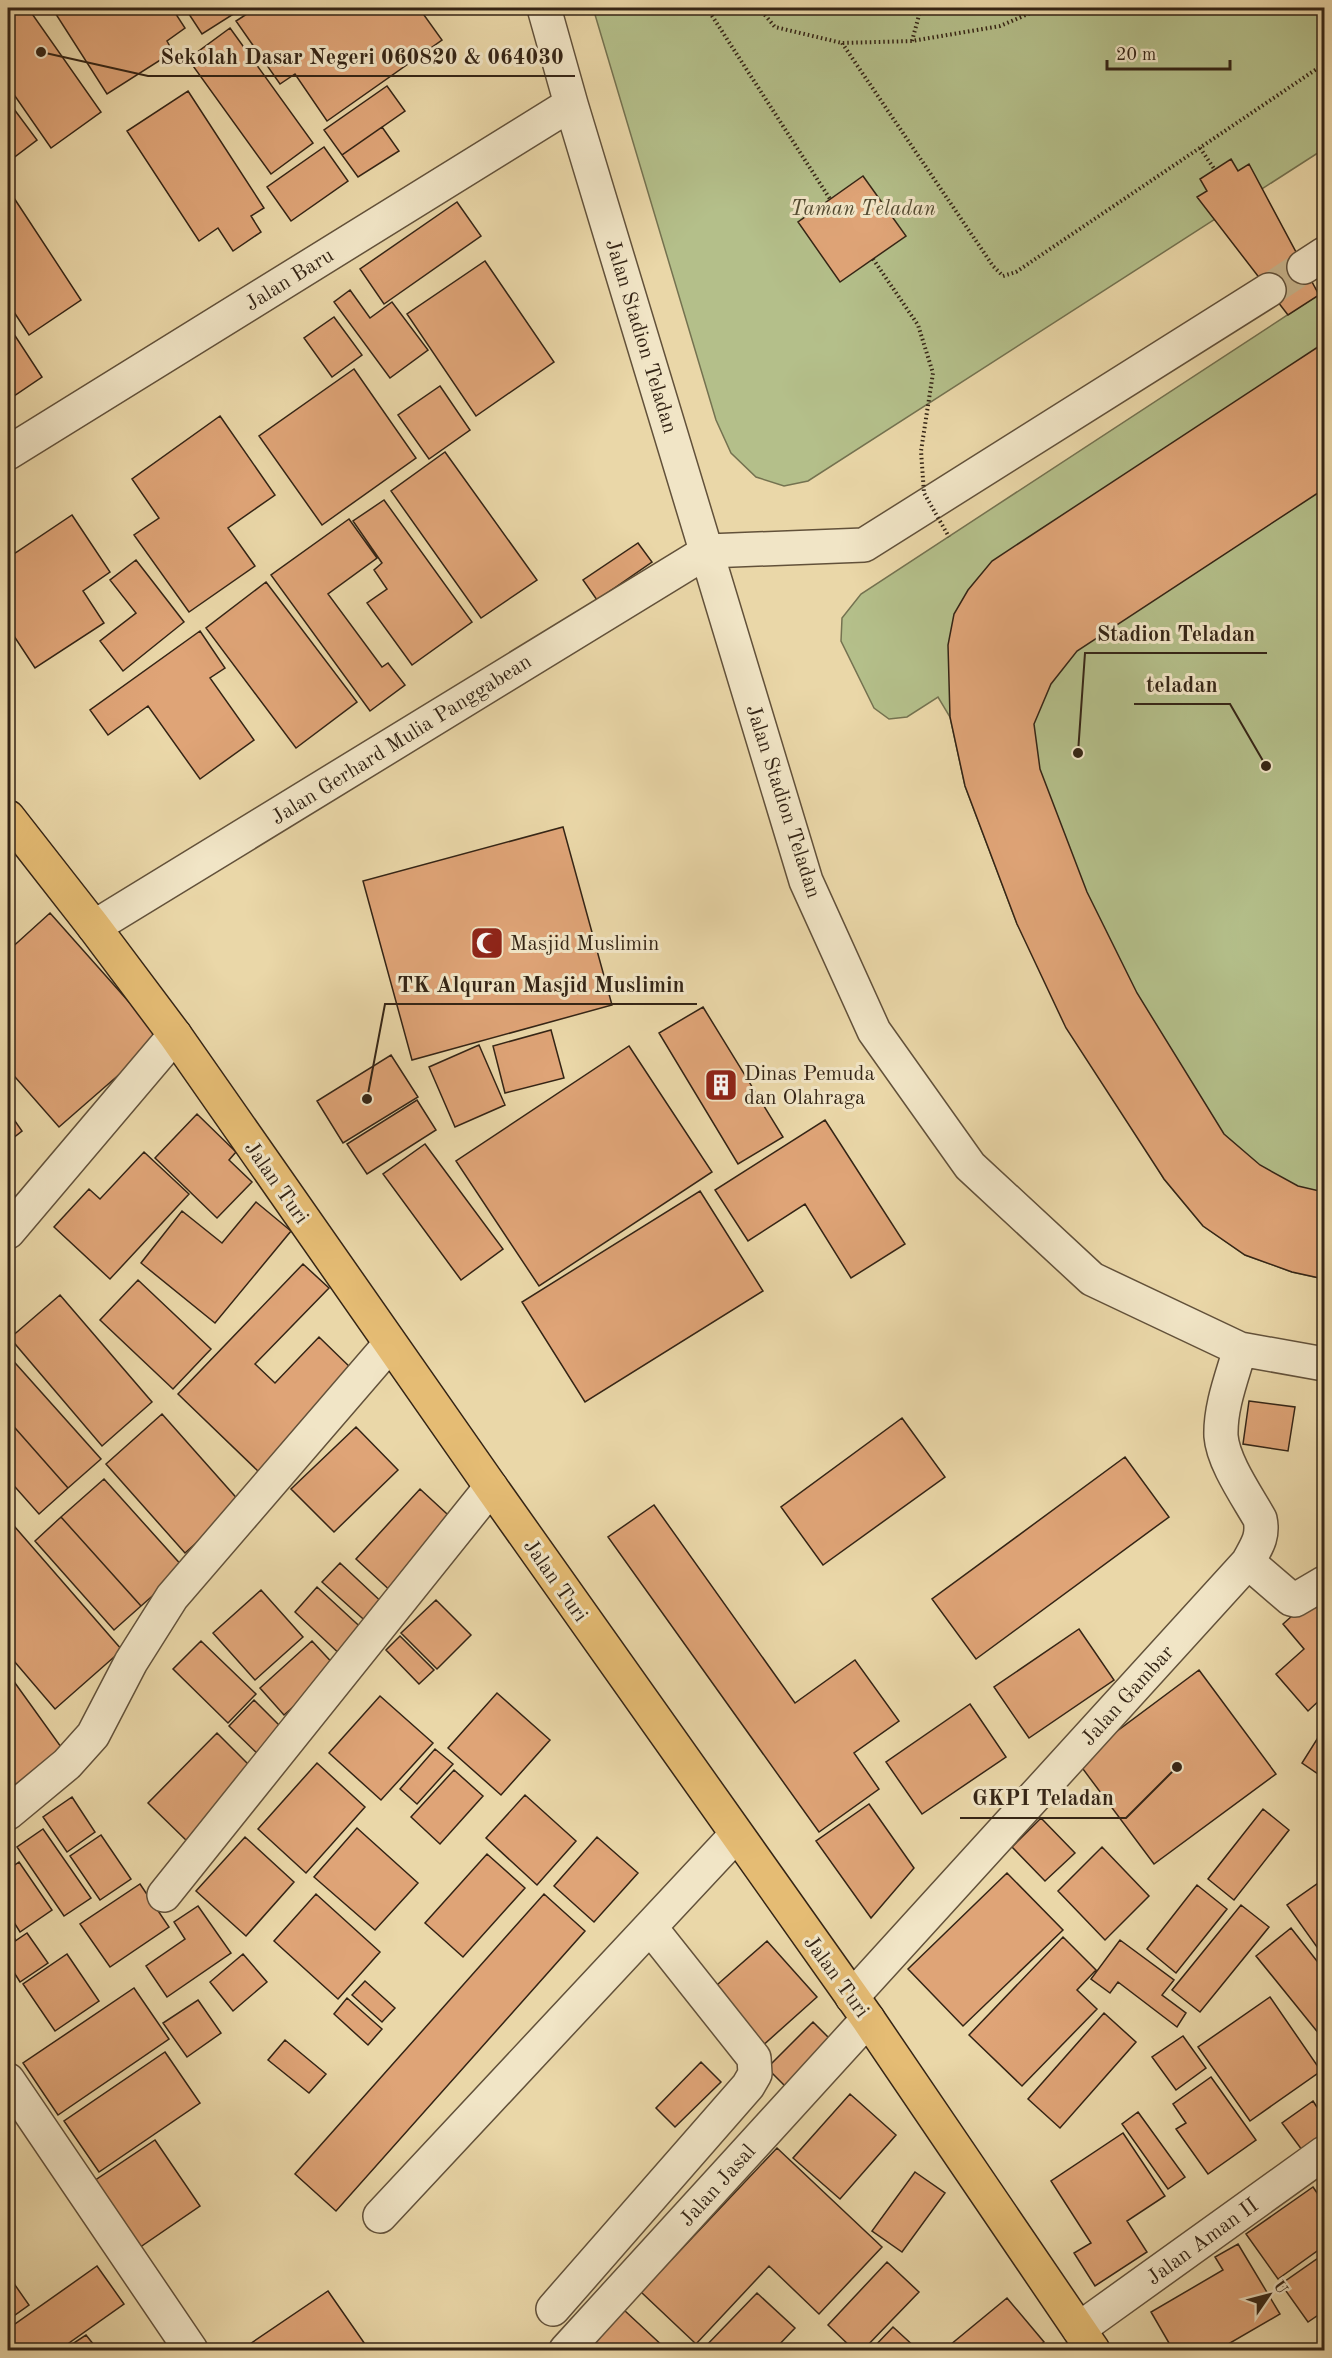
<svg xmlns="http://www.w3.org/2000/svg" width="1332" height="2358" font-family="'Old Standard TT',serif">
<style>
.green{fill:#b4bf8a;stroke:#747250;stroke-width:1.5}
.building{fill:#dfa477;stroke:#342415;stroke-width:1.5}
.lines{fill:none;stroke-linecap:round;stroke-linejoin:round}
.minor-tunnel{stroke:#c6b38b;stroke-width:33;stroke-dasharray:33 16;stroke-linecap:butt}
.minor-casing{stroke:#62513a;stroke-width:36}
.major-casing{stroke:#342415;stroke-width:36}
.path{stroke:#342415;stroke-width:4;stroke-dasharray:1.5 3;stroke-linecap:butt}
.minor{stroke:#f1e5c6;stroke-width:33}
.major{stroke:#e5bc74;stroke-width:33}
.path-bridge{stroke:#342415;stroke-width:4;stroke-dasharray:1.5 3;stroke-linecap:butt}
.labels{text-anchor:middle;stroke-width:6;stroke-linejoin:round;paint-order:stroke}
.park-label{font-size:21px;font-style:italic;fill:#544b32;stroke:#f1e5c6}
.street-label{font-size:21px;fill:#342415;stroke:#f1e5c6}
.poi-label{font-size:21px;fill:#342415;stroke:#f1e5c6;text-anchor:start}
.leader{fill:none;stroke:#342415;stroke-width:2}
.callout-dot{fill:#342415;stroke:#f1e5c6;stroke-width:2}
.callout-label{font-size:22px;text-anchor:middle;font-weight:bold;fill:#342415;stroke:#f1e5c6;stroke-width:6;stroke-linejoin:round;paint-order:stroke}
</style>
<rect width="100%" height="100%" fill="#ead7a8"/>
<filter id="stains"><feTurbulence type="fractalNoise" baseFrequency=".00333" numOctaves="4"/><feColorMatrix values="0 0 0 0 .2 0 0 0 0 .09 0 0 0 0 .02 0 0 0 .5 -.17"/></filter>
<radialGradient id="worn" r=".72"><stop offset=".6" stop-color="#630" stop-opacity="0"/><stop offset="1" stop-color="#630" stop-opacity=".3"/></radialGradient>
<!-- green -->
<path class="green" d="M593,8H1324V149L808,481L784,486L756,477L731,453L716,420Z
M1324,291V1279L1292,1272L1245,1255L1203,1226L1164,1179L1017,924L965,786L950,717L938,697L907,717L889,719L874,708L841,641L842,618L861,594Z"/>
<!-- building -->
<path class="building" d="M8,8H28L101,112L51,148L8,86Z
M52,8H172L185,28L167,41L173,52L107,94Z
M185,8H243L202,34Z
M256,8H419L442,40L327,121L295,74L280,84L236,21Z
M230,28L313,143L271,174L188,59Z
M387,86L405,111L342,155L324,130Z
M188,91L264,208L251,216L261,232L233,251L218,228L199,241L127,131Z
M8,101L37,140L8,162Z
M382,127L399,151L358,177L342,155Z
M324,147L348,181L291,221L267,187Z
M1231,159L1238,171L1249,164L1319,295L1288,315L1197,197L1207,191L1200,179Z
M863,176L906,236L840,282L798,222Z
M14,198L81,300L29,335L8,303V202Z
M457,202L481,236L384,304L360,269Z
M485,261L554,362L476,416L407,314Z
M350,290L370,318L392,302L428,350L390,378L334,302Z
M334,317L362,355L332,377L304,338Z
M8,325L42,377L8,400Z
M1324,343V489L1077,651L1051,684L1034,724L1040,769L1087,892L1137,993L1224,1134L1260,1165L1298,1186L1324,1192V1279L1292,1272L1245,1255L1203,1226L1164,1179L1066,1028L1017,924L965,786L950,717L948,645L954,614L968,590L992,561Z
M354,369L416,458L322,525L259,436Z
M440,386L470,430L429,459L398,415Z
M220,416L275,495L228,528L255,566L189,612L134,535L159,518L132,479Z
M445,452L537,580L481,618L391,491Z
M384,500L472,622L412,665L367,603L387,589L374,570L382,563L353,521Z
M72,515L110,572L83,591L104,623L35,668L8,627V558Z
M349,519L377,558L328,594L382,667L388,663L405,685L370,711L271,575Z
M638,543L652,562L597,600L583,580Z
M136,560L184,622L123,671L100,641L136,613L110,580Z
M266,582L357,702L296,748L206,628Z
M200,631L225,668L210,678L254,740L200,779L148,706L108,735L90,710Z
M563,827L612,1005L412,1060L363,881Z
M50,913L161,1038L59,1127L8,1069V951Z
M703,1007L783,1137L738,1164L659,1033Z
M551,1030L564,1078L505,1093L493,1046Z
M479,1045L505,1105L455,1127L429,1067Z
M629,1046L712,1172L539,1286L456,1161Z
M391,1055L418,1097L343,1143L317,1101Z
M417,1100L436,1130L367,1174L347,1144Z
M8,1111L22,1131L8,1142Z
M197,1114L236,1152L229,1160L252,1182L217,1218L155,1158Z
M825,1120L905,1244L851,1278L805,1204L748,1241L715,1190Z
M425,1144L503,1249L461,1280L383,1174Z
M144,1152L189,1194L110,1279L54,1227L89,1189L100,1199Z
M700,1191L763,1291L585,1402L522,1302Z
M256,1202L291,1231L215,1323L141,1263L182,1211L222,1243Z
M303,1264L329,1288L255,1364L275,1383L319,1337L354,1371L259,1472L178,1394Z
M138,1280L211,1349L173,1389L100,1320Z
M60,1295L152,1402L102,1446L10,1338Z
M8,1355L101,1459L68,1488L8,1420Z
M1249,1401L1295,1407L1288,1451L1243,1444Z
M162,1414L241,1503L185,1553L106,1464Z
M902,1418L945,1477L823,1565L781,1507Z
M8,1420L68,1488L39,1514L8,1479Z
M356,1427L398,1470L334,1532L291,1489Z
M1125,1457L1169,1517L976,1659L932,1599Z
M104,1479L184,1568L141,1606L61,1517Z
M420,1489L459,1525L394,1594L356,1559Z
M654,1505L795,1703L855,1660L899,1721L854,1753L879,1789L819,1832L608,1537Z
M61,1517L141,1606L114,1630L35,1541Z
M8,1519L122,1650L55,1709L8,1654Z
M340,1563L388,1608L371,1626L322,1582Z
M317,1587L368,1634L345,1659L295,1612Z
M261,1590L303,1637L255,1680L213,1633Z
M1313,1597L1324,1611V1696L1308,1711L1276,1674L1304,1649L1283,1624Z
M436,1600L471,1635L437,1669L401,1633Z
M1079,1629L1114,1680L1029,1738L994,1687Z
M400,1636L434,1670L419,1684L386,1650Z
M201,1641L256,1694L228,1723L173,1669Z
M312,1641L337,1668L284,1715L260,1688Z
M1199,1670L1276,1774L1154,1864L1077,1761Z
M10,1676L69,1758L8,1803V1678Z
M497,1693L550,1740L501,1795L448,1748Z
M380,1696L433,1743L381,1800L329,1753Z
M254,1700L290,1736L265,1761L229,1726Z
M970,1704L1006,1757L922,1814L886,1762Z
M1324,1728V1778L1302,1763Z
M217,1733L258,1774L189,1843L148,1803Z
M435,1749L453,1764L417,1804L400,1789Z
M317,1763L365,1807L306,1873L258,1829Z
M454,1770L483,1796L440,1844L411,1817Z
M525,1795L576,1841L537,1885L486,1838Z
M72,1797L95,1832L67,1852L43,1817Z
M869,1804L914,1868L871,1918L816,1841Z
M1263,1809L1289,1830L1234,1900L1208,1879Z
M1041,1818L1075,1853L1045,1881L1012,1847Z
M357,1828L418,1883L375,1930L314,1877Z
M43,1829L91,1898L64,1916L17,1847Z
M101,1835L131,1879L100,1900L70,1856Z
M245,1837L294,1882L246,1936L196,1891Z
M597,1837L638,1873L594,1922L554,1886Z
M1102,1847L1149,1896L1105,1940L1058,1891Z
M487,1854L525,1888L463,1957L425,1923Z
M19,1862L52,1910L20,1932L8,1913V1870Z
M1007,1873L1063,1930L963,2026L908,1969Z
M1324,1879V1957L1287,1905Z
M140,1884L169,1927L110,1967L80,1924Z
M1197,1885L1227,1909L1176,1973L1147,1949Z
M316,1894L380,1952L338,1999L274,1941Z
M544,1894L585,1931L336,2211L295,2174Z
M1241,1905L1269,1927L1200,2012L1172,1990Z
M198,1906L231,1953L167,1997L146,1966L185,1939L174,1922Z
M8,1928L15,1939L8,1944Z
M1291,1928L1324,1970V2040L1256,1956Z
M27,1933L48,1963L20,1982L8,1963V1946Z
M1063,1937L1096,1970L1077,1990L1097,2009L1022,2086L969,2035Z
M1120,1940L1174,1980L1162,1995L1186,2013L1177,2027L1118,1982L1110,1993L1091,1979Z
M767,1941L817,1997L760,2048L710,1991Z
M67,1954L99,2001L55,2031L23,1984Z
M243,1954L267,1982L233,2011L210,1982Z
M365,1981L395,2008L382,2022L352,1995Z
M134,1988L169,2039L58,2115L23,2063Z
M1270,1997L1321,2071L1250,2121L1198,2047Z
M347,1998L382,2029L368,2045L334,2014Z
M198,2000L221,2033L187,2057L163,2023Z
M1104,2013L1136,2042L1060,2128L1028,2099Z
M813,2022L837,2046L791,2092L767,2068Z
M1183,2036L1206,2068L1176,2090L1152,2057Z
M285,2040L326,2074L309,2093L268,2060Z
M165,2052L200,2103L99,2172L64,2121Z
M701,2062L721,2082L675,2127L656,2108Z
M1211,2077L1256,2140L1208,2174L1176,2129L1186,2123L1173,2104Z
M850,2094L896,2135L840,2199L793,2158Z
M1313,2101L1324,2118V2134L1302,2150L1282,2123Z
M1138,2112L1185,2177L1168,2189L1122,2124Z
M1123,2133L1165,2196L1127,2221L1147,2252L1095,2286L1074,2253L1091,2243L1051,2181Z
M155,2140L200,2206L133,2252L88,2185Z
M777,2148L882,2247L819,2314L769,2266L696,2344L641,2292Z
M915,2172L945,2193L902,2252L872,2231Z
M1313,2187L1324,2203V2246L1278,2279L1246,2234Z
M1238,2244L1280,2314L1218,2350H1173L1151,2312L1223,2270L1215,2257Z
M1324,2254V2311L1308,2322L1281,2284Z
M887,2262L919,2292L863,2350H854L828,2325Z
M97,2266L124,2304L59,2350H8V2329Z
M8,2275L29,2305L8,2320Z
M328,2291L367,2347L361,2350H241Z
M757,2293L795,2328L774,2350H702Z
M1007,2298L1044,2342L1034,2350H944Z
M624,2310L667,2350H586Z
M893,2327L917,2349L916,2350H871Z
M86,2335L98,2350H63Z"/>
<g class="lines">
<!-- minor-tunnel -->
<path class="minor-tunnel" d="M1269,290L1304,267"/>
<defs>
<path id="minor" d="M544,8L571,104L806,881L874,1031L970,1166L1092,1279L1240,1349L1324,1364
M1304,267L1324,254
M8,453L571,104
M94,927L708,551L864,545L1269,290
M8,1232L175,1035
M1248,1562L1291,1599L1295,1600L1324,1583
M8,1813L67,1764L93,1735L131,1662L172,1597L390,1344
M164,1895L491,1487
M852,1997L1248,1562C1256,1547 1264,1537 1260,1519C1247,1496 1223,1462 1221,1436C1220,1407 1232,1377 1240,1349
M8,2080L191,2350
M380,2216L736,1835
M553,2309L748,2086L755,2074L754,2058L650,1927
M1079,2329L1324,2153
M566,2350L868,2019"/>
<path id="major" d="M8,817L94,927L175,1035L491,1487L868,2019L1093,2350"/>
</defs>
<!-- minor casing -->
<use href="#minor" class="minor-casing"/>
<!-- major casing -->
<use href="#major" class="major-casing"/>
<!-- path -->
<path class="path" d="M707,8L830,199
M759,8L775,27L842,43L912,41L1000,26L1042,8
M912,41L921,8
M842,43L993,266L1003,276L1016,272L1324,64
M1200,148L1215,170"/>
<!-- minor -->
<use href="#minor" class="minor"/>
<!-- major -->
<use href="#major" class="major"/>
<!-- path-bridge -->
<path class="path-bridge" d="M873,259L918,325L933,373L921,451L924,493L949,537"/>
</g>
<!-- icons -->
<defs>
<symbol id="mosque-square" viewBox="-11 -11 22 22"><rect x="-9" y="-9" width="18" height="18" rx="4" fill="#8f2418" stroke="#f1e5c6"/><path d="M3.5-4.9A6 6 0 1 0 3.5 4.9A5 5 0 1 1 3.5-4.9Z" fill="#fff"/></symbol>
<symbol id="building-square" viewBox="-11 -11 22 22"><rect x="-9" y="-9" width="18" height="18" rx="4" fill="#8f2418" stroke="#f1e5c6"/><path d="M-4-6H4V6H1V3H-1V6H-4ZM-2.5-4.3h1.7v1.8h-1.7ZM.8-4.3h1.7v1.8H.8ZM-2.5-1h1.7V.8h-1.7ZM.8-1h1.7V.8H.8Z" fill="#fff"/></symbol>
</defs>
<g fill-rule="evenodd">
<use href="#mosque-square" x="468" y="924" width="38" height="38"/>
<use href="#building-square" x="702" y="1066" width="38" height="38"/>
</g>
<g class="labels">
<!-- park labels -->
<g class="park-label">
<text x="863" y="215">Taman Teladan</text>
</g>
<!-- street labels -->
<g class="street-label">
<text transform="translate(289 279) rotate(-32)" y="7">Jalan Baru</text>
<text transform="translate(642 336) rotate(73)" y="7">Jalan Stadion Teladan</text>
<text transform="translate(401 739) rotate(-32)" y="7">Jalan Gerhard Mulia Panggabean</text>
<text transform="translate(784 801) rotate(72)" y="7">Jalan Stadion Teladan</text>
<text transform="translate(277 1182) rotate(55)" y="7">Jalan Turi</text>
<text transform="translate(556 1580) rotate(55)" y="7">Jalan Turi</text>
<text transform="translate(1127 1695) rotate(-48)" y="7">Jalan Gambar</text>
<text transform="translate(837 1976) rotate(54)" y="7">Jalan Turi</text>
<text transform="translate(717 2185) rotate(-48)" y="7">Jalan Jasal</text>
<text transform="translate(1202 2241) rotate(-36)" y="7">Jalan Aman II</text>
</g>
<!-- poi labels -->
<g class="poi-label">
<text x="510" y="950">Masjid Muslimin</text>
<text x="744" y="1080">Dinas Pemuda<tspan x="744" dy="24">dan Olahraga</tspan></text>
</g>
</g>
<!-- callouts -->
<path class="leader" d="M41 52L148 76H575M1078 753L1085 653H1267M1266 766L1230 704H1134M367 1099L385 1004H697M1177 1767L1126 1818H960"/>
<g class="callout-dot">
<circle cx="41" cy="52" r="6"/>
<circle cx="1078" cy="753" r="6"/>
<circle cx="1266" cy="766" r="6"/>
<circle cx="367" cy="1099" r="6"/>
<circle cx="1177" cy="1767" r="6"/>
</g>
<g class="callout-label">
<text x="362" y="64">Sekolah Dasar Negeri 060820 &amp; 064030</text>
<text x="1176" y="641">Stadion Teladan</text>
<text x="1182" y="692">teladan</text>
<text x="541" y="992">TK Alquran Masjid Muslimin</text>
<text x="1043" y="1805">GKPI Teladan</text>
</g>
<!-- margin -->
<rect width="1332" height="2358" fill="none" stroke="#ead7a8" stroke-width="30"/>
<rect x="9" y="9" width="1314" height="2340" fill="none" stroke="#342415" stroke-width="3"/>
<rect x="15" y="15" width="1302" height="2328" fill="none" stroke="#342415" stroke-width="1.5"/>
<!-- north arrow -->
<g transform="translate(1269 2295) rotate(55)" stroke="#f1e5c6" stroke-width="4.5" paint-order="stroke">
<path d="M0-4.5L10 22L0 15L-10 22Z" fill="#342415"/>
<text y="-9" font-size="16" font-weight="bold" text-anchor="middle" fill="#342415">U</text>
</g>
<!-- scale -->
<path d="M1107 60v9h123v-9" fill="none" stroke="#342415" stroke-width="3"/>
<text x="1116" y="60" font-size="18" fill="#342415" stroke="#f1e5c6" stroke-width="4.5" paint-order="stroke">20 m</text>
<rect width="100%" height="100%" filter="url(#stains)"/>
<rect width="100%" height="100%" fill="url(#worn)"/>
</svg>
